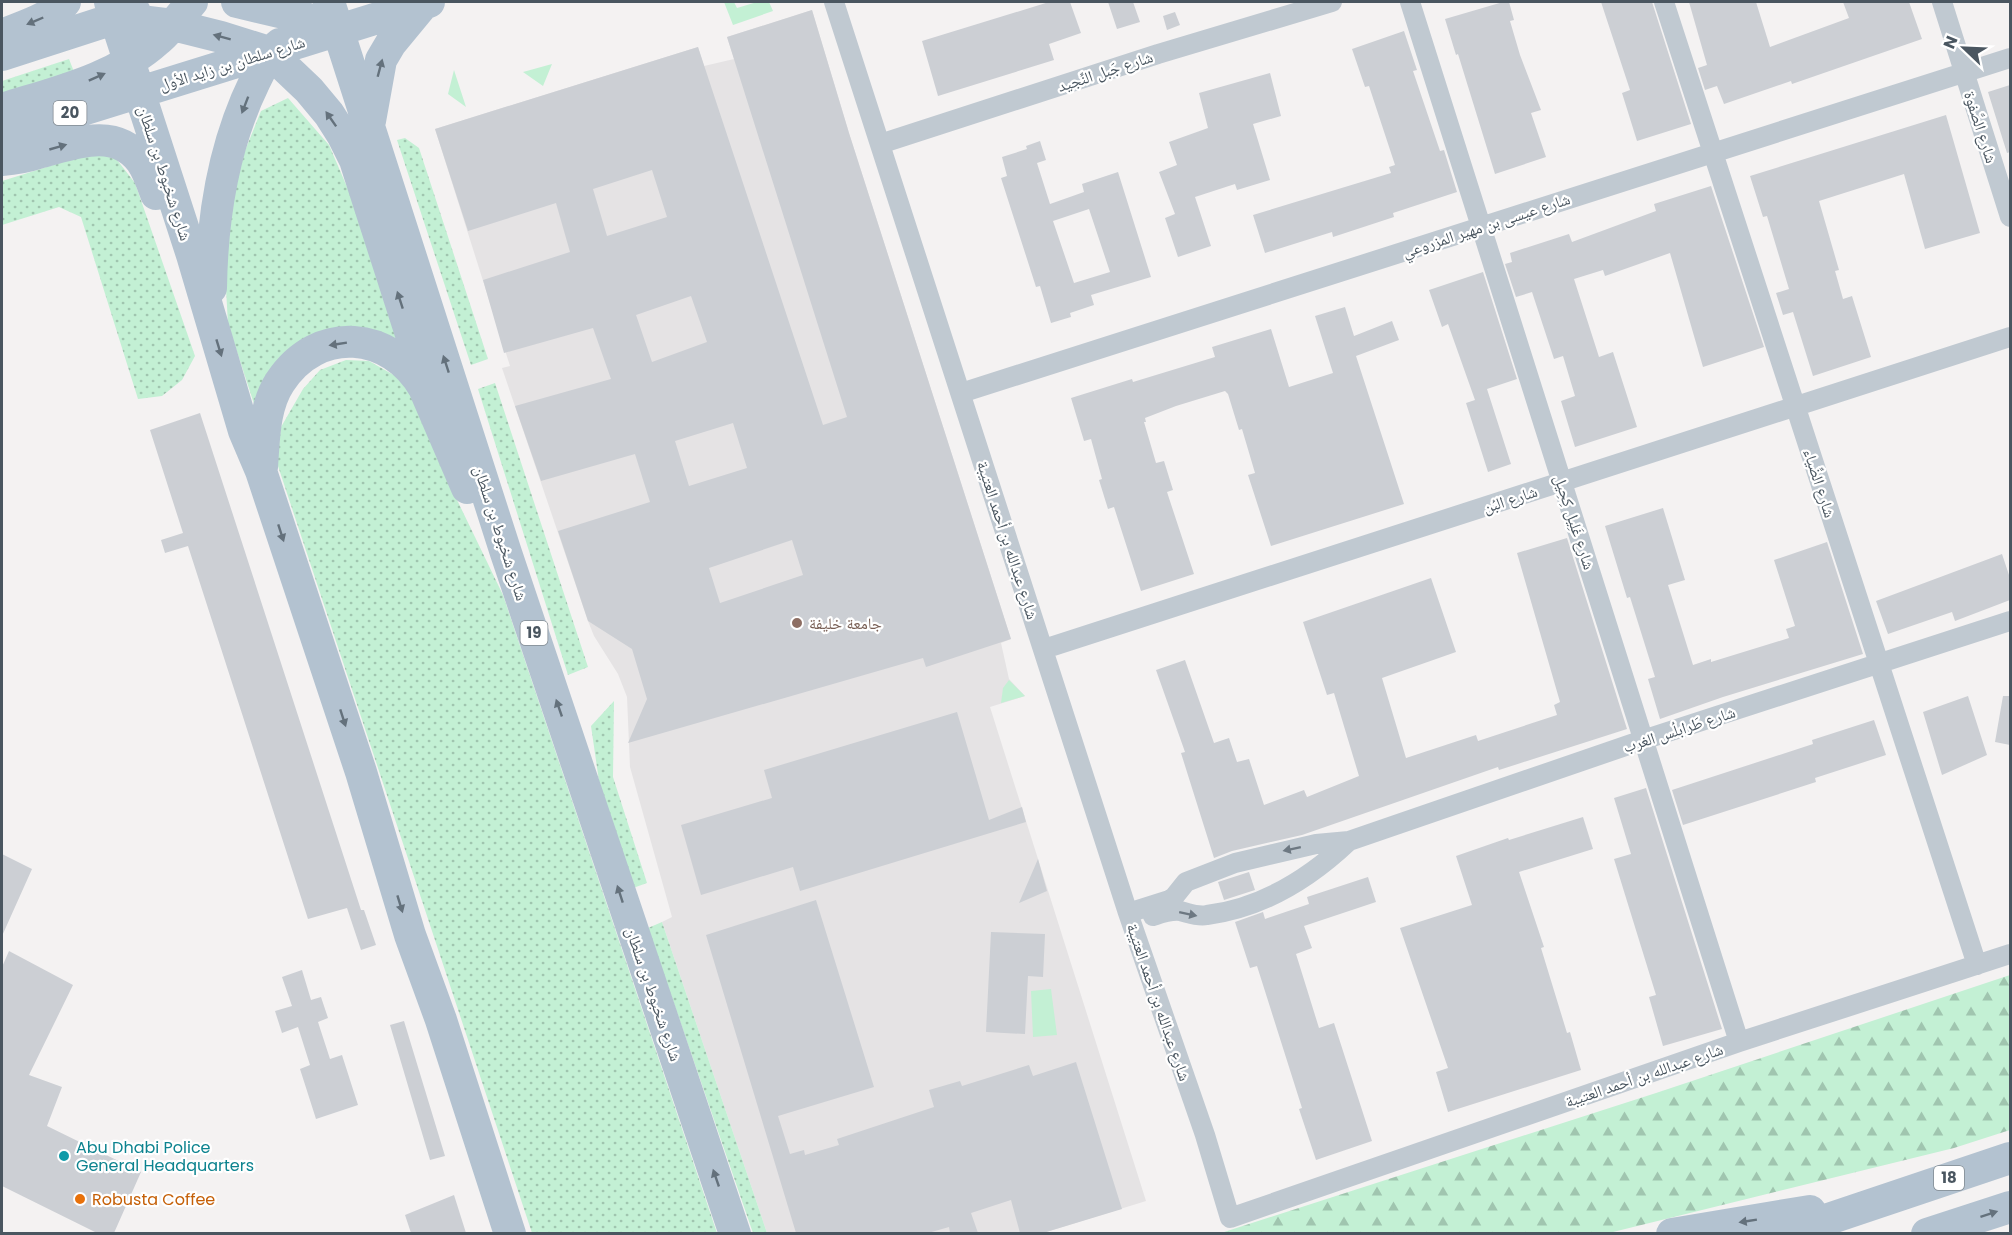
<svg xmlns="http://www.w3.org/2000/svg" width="2012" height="1235" font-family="Poppins,'Noto Naskh Arabic',sans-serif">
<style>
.education{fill:#e5e3e4}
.grass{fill:url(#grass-dots)}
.forest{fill:url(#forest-firs)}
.green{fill:#c3f0d4}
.building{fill:#cccfd4;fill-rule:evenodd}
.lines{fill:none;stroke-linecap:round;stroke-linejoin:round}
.street{stroke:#c0c9d1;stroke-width:20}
.primary{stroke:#b3c2d0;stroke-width:32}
.oneway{fill:#64717c}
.oneway2{fill:#6d7882}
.education-dot{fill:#8d6e63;stroke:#fff;stroke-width:2}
.culture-dot{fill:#0f9aa8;stroke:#fff;stroke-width:2}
.food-dot{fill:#e8710a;stroke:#fff;stroke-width:2}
.labels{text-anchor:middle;stroke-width:4.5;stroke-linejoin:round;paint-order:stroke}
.shield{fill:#fff;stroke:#808990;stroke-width:1.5}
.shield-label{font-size:15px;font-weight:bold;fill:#4a5660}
.street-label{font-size:16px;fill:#4a5660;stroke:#fff}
.education-label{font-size:16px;fill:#785e54;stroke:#fff;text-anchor:start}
.culture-label{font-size:16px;fill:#0d838f;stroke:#fff;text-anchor:start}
.food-label{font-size:16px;fill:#c56008;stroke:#fff;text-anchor:start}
</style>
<defs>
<pattern id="grass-dots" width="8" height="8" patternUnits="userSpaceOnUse" patternTransform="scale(1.5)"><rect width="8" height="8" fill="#c3f0d4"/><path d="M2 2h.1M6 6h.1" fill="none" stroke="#a0c5af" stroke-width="1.8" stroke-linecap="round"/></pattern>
<pattern id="forest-firs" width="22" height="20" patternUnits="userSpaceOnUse" patternTransform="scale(1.5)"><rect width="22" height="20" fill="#c3f0d4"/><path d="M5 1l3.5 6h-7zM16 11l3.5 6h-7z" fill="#a0c5af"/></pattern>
</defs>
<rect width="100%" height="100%" fill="#f4f2f2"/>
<!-- education -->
<path class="education" d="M812,10L849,133L1011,639L1001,643L1009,679L1025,696L990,707L1146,1201L1043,1233H767L662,922L672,917L630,767L627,697L618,674L594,636L588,621L502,368L510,366L435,129L698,47L704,66L734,59L727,37Z"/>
<!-- grass -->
<path class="grass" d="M69,59L78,82L2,106V81Z
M288,98L329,145L372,245L404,355L327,336L257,413L228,324L224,253L240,163L261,111Z
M405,138L419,148L488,359L471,365L397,140Z
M85,155L114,156L135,183L195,356L182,380L162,396L138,399L81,217L59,207L2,225V181Z
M346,360L369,361L408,383L445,475L503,595L717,1233H532L277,463L281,427L303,389L320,370Z
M495,383L588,667L568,675L478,389Z
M614,701L613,777L647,883L633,888L599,781L591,726Z
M662,922L767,1233H753L648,928Z"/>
<!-- forest -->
<path class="forest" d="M2010,975V1130L1954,1148L1609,1233L1218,1234L1656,1093Z"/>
<!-- green -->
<path class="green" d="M724,2H734L737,8L757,2H769L773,11L733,25Z
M552,64L543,86L523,72Z
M454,70L466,107L448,94Z
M1009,680L1025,696L1001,703L1003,688Z
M1051,989L1057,1035L1033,1037L1031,991Z"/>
<!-- building -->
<path class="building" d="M1049,2H1070L1081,33L1049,44L1054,60L938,96L922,41Z
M1108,2H1133L1140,22L1117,29Z
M1503,2H1509L1514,20L1510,21L1520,55L1541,110L1531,113L1546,157L1495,174L1458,54L1456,55L1445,19Z
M1601,2H1652L1691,124L1637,141L1622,93L1630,90Z
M1689,2H1756L1770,47L1849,18L1843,2H1909L1922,39L1792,84L1791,81L1724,104L1717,86L1705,90L1698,68L1707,65Z
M812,10L849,133L1011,639L926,667L923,658L628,743L647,699L632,649L588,621L558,531L650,502L635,454L541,481L515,406L611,379L593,328L504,353L483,280L570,252L556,203L468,231L435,129L698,47L823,425L847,417L727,37ZM652,170L667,217L607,236L593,189ZM691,296L707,342L652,362L636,315ZM733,423L747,468L689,486L675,441ZM792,540L803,575L720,603L709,568Z
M1175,12L1180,25L1167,30L1163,16Z
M1404,31L1417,70L1413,71L1440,151L1444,150L1457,192L1393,213L1394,217L1333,237L1332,232L1265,253L1253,215L1391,173L1389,167L1395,165L1369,86L1365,87L1352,49Z
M1270,73L1281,116L1253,124L1270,180L1237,190L1235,184L1195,197L1211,246L1178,257L1165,218L1175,214L1159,172L1177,165L1169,142L1208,128L1199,93Z
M2010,85V152L2007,153L1988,92Z
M1946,115L1980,233L1925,249L1904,174L1819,201L1839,270L1835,271L1843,299L1852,296L1871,357L1813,376L1793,312L1783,315L1776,293L1789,289L1767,216L1763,217L1750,176Z
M1040,141L1046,160L1037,163L1050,204L1084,192L1082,184L1118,172L1151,277L1091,295L1094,305L1070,313L1071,317L1051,323L1040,286L1036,287L1001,178L1007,176L1002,157L1027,149L1026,146ZM1089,209L1110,272L1074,283L1053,221Z
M1711,186L1764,347L1703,367L1670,253L1605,276L1603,270L1574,279L1599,357L1613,352L1637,427L1575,447L1561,401L1575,396L1563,356L1554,359L1532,292L1516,297L1505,264L1512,262L1510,253L1569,234L1572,242L1656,211L1654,204Z
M1483,272L1517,379L1487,389L1511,464L1488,472L1466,403L1475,400L1448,324L1442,327L1429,290Z
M1345,307L1354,336L1392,321L1399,340L1356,356L1404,504L1271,546L1248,475L1255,473L1242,429L1239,430L1228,394L1225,391L1176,406L1145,418L1146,422H1144L1156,463L1164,461L1173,490L1167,492L1194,574L1141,591L1114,507L1108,509L1099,480L1102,479L1091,439L1084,441L1071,398L1132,379L1133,382L1215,357L1212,347L1271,329L1289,387L1333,373L1315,316Z
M200,413L361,910H364L376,945L361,950L347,908L308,919L188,546L165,553L161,540L183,533L150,430Z
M1663,508L1685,580L1668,585L1693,665L1711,659V662L1789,638L1786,629L1795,626L1774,560L1827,542L1863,654L1723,697L1660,719L1648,679L1655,677L1630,597L1627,598L1605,526Z
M1567,538L1627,729L1499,770L1498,767L1302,835L1232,851L1214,858L1181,753L1185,752L1156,670L1185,660L1214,743L1229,738L1237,762L1249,759L1264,805L1304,790L1307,797L1359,776L1334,693L1327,695L1303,622L1431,578L1456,652L1382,678L1406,758L1476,735L1478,741L1557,715L1554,705L1560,702L1517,553Z
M2002,554L2010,578V600L1955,621L1952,612L1888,634L1876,601Z
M1968,696L1987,755L1942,775L1923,712Z
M2003,696H2010V745L1995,742Z
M957,712L989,820L1022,807L1026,822L800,891L793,867L701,895L681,825L772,798L764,770Z
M1874,720L1886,755L1815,778L1816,782L1683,825L1672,790L1813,744L1812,740Z
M1646,788L1722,1029L1663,1046L1649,997L1656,995L1614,859L1631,854L1614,798Z
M1583,817L1593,849L1519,872L1544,947L1541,948L1567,1033L1570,1032L1581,1070L1448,1112L1436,1072L1448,1068L1400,928L1472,905L1456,856L1508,838L1509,840Z
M2,854L32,869L2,936Z
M1038,859L1047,891L1019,903Z
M1249,872L1255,890L1224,900L1218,882Z
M1368,877L1376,902L1304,926L1312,948L1296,954L1319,1028L1334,1023L1372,1141L1316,1160L1299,1109L1302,1108L1257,966L1250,968L1235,922L1263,912L1265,919L1309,904L1307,897Z
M816,900L874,1087L778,1116L790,1154L804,1150L805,1155L839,1145L837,1139L934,1107L929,1090L960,1081L962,1086L1029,1065L1033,1076L1076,1062L1122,1209L1043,1233H1020L1011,1200L971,1213L978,1233H950L949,1227L928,1233H796L706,935Z
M991,932L1045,934L1043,977L1028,976L1025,1034L986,1032Z
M9,951L73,985L29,1075L62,1087L47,1126L141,1172L114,1233H97L2,1186V967Z
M302,970L311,1000L321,997L328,1018L318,1022L330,1059L342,1055L358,1105L316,1119L300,1069L310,1065L298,1027L282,1033L275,1011L292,1006L282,977Z
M404,1021L445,1156L430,1160L390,1025Z
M454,1195L466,1233H411L405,1215Z"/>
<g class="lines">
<!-- street -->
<path class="street" d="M834,2L1128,913L1205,1135L1230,1218L1739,1042L2010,954
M1410,2L1739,1042
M1664,2L1977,965
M1942,2L2010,217
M880,144L1158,54L1332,2
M961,393L2010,58
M1044,649L2010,337
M1128,913L1169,900L1174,897L1186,882L1235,863L1316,844L1349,841L1643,740L2010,621
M1153,916C1162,913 1170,910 1180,911C1189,913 1197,917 1207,915C1262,908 1310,878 1349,841"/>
<!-- primary -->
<path class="primary" d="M110,2L192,255L244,431L261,471L361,772L410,935L441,1020L510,1234
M237,2L309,19L338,30
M329,2L506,553L735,1234
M116,18L173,25L221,37L269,52L309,90L329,114L343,136L355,160L417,353L443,413
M2,35C23,26 49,19 65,2
M2,55L135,12
M2,109C56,92 115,79 158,40C171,29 181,15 192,2
M370,121L381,60L391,43L424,3
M2,135L429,2
M2,160C14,159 26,157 38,153C70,145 115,125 141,161C148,171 152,183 156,194
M211,288C212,217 223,146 255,81C262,67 267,54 280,44
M262,467C264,439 264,406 280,382C318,324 391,331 424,388L467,488
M1672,1234L1810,1211
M1784,1234L2010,1158
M1927,1234L2010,1207"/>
</g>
<!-- one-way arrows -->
<defs><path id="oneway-solid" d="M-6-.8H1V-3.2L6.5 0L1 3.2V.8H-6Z" transform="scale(1.5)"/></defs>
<g class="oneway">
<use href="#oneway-solid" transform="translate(35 21) rotate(157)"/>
<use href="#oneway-solid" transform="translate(222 37) rotate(-165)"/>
<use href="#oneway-solid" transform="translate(380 68) rotate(-75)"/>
<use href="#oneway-solid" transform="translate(97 77) rotate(-24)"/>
<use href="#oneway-solid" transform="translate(245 105) rotate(111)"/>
<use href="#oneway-solid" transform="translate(331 119) rotate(-125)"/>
<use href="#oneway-solid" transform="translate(58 147) rotate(-16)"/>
<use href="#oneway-solid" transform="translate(400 300) rotate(-108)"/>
<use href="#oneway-solid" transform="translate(338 344) rotate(171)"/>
<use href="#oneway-solid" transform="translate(219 348) rotate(73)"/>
<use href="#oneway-solid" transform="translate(446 364) rotate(-108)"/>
<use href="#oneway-solid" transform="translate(281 533) rotate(72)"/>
<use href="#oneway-solid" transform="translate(559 708) rotate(-109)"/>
<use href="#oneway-solid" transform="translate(343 718) rotate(72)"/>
<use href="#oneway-solid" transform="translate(620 894) rotate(-108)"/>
<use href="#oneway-solid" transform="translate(400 904) rotate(73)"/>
<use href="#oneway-solid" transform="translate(716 1178) rotate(-109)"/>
<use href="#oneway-solid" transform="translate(1989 1214) rotate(-18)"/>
<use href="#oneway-solid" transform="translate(1748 1221) rotate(171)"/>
</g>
<g class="oneway2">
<use href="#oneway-solid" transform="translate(1292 849) rotate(168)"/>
<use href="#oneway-solid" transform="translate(1188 914) rotate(12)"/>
</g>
<!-- markers -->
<circle class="education-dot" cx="797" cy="623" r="6"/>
<circle class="culture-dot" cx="64" cy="1156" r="6"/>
<circle class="food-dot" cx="80" cy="1199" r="6"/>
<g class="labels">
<!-- shield labels -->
<g class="shield">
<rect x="53.5" y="101" width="33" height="24" rx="4.5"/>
<rect x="520.5" y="621" width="27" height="24" rx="4.5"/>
<rect x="1934" y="1166" width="30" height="24" rx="4.5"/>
</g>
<g class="shield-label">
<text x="70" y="118">20</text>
<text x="534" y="638">19</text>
<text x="1949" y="1183">18</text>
</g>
<!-- street labels -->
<g class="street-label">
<text transform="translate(232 63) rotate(-17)" y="6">شارع سلطان بن زايد الأول</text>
<text transform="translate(1105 71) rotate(-18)" y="6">شارع جَبل النِّجيد</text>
<text transform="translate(1981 127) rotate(72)" y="6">شارع الصَّفوة</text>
<text transform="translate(165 173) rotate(72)" y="6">شارع شخبوط بن سلطان</text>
<text transform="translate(1486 225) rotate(-18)" y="6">شارع عيسى بن مهير المزروعي</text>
<text transform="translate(1820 483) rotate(72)" y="6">شارع الضِّياء</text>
<text transform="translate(1510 499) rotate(-18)" y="6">شارع البُن</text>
<text transform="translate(1575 522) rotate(72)" y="6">شارع غَلِيل كِحِيل</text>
<text transform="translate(501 533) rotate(72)" y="6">شارع شخبوط بن سلطان</text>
<text transform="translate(1008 540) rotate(72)" y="6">شارع عبدالله بن أحمد العتيبة</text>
<text transform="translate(1679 729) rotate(-18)" y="6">شارع طَرابلُس الغرب</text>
<text transform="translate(654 994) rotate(71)" y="6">شارع شخبوط بن سلطان</text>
<text transform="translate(1159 1002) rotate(71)" y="6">شارع عبدالله بن أحمد العتيبة</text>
<text transform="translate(1644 1075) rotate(-19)" y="6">شارع عبدالله بن أحمد العتيبة</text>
</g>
<!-- education labels -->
<g class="education-label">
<text x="809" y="629">جامعة خليفة</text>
</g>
<!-- culture labels -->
<g class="culture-label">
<text x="76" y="1153">Abu Dhabi Police<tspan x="76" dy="18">General Headquarters</tspan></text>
</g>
<!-- food labels -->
<g class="food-label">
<text x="92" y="1205">Robusta Coffee</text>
</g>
</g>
<!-- border -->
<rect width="2012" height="1235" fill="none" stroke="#4a5660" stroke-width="6"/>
<!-- north arrow -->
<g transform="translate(1964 48) rotate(293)" stroke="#ffffff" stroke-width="4.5" paint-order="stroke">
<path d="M0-4.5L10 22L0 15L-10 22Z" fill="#4a5660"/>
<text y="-9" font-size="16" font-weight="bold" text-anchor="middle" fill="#4a5660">N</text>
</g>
</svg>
